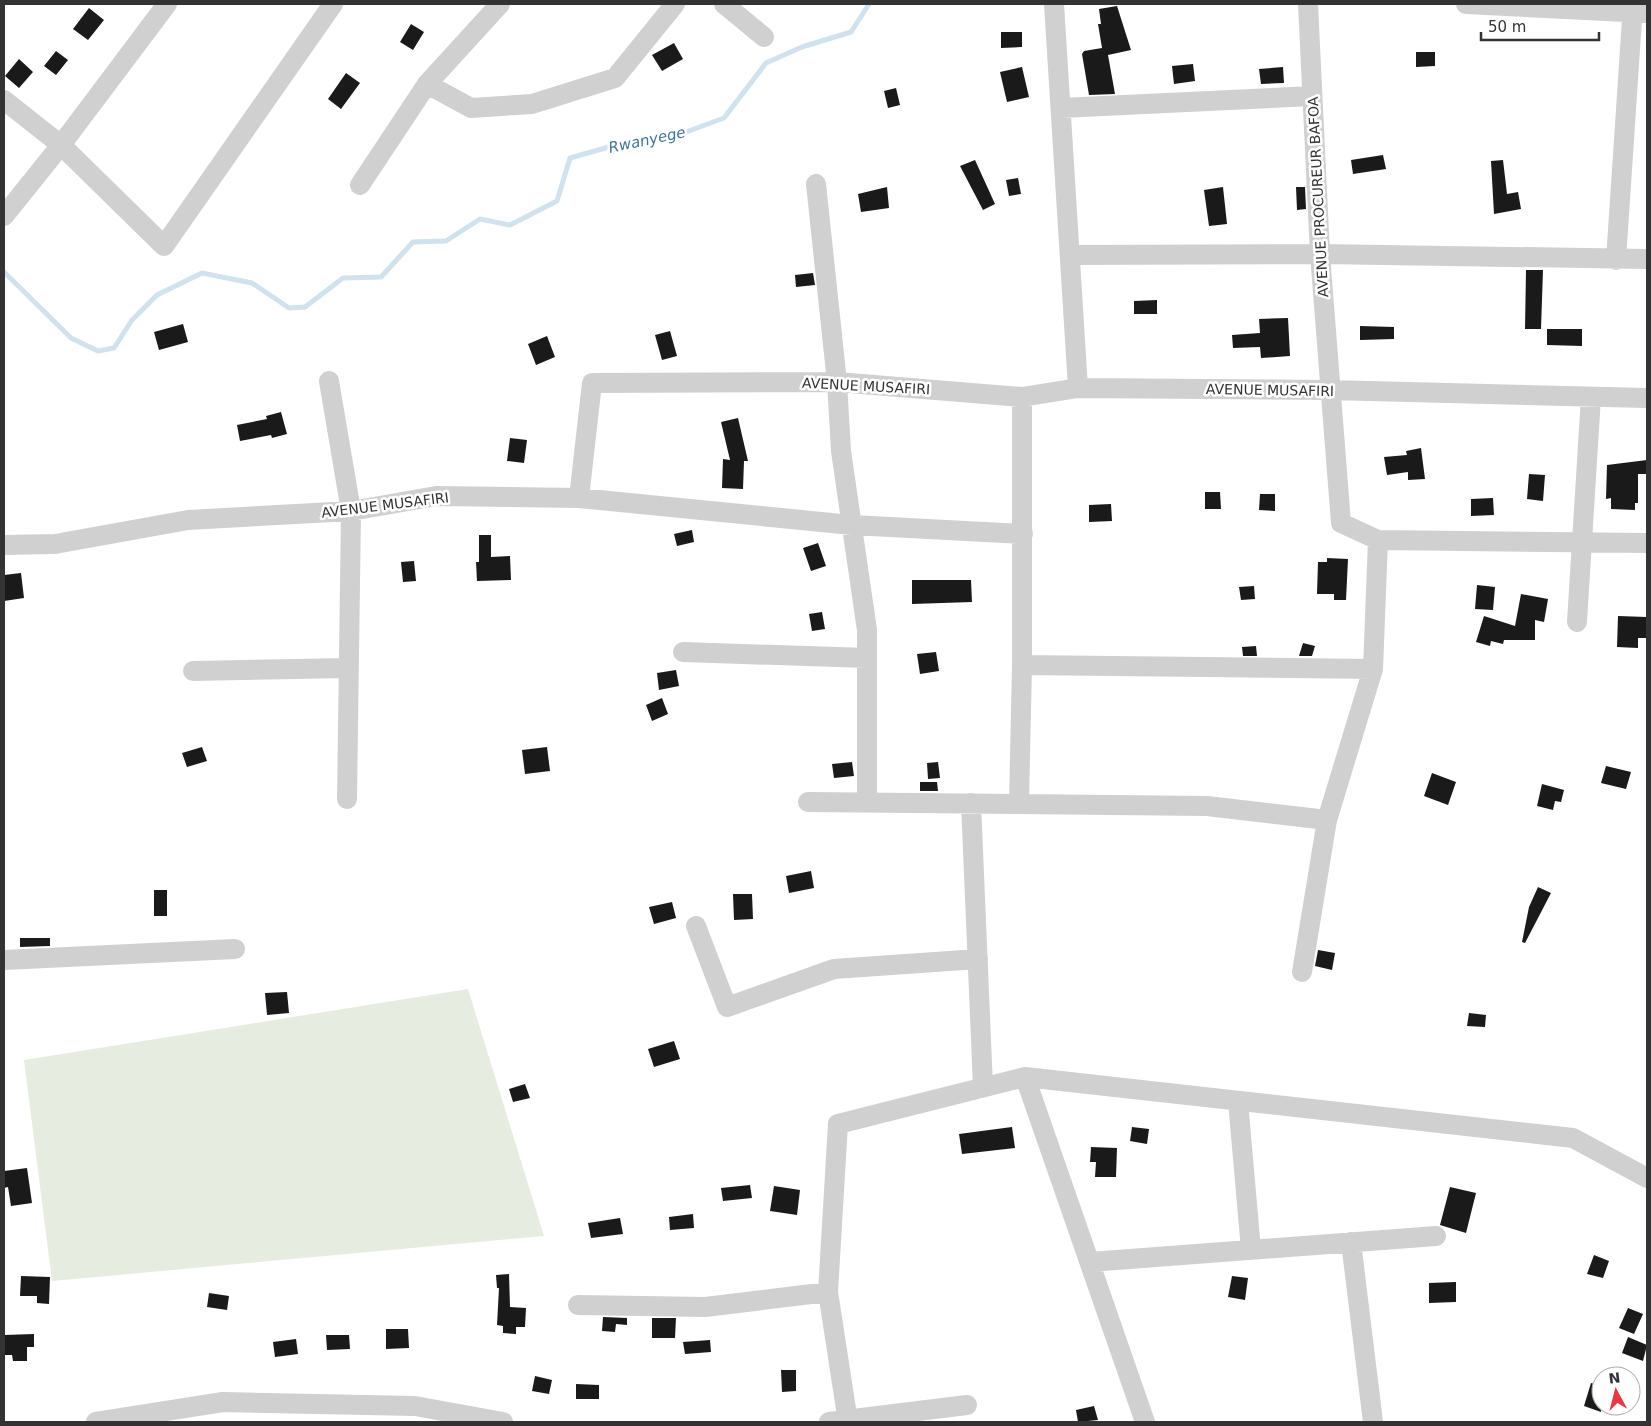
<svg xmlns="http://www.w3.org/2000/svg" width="1651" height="1426" font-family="'DejaVu Sans',sans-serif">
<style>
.green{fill:#e6ecdf}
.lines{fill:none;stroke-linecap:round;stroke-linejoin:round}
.stream{stroke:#cfe2ee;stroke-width:5}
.building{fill:#1a1a1a}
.minor{stroke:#d0d0d0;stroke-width:20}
.labels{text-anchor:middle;stroke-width:5;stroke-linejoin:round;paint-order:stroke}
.street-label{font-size:14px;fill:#333;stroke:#fff}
.water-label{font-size:15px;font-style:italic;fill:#3f7597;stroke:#fff}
</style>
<rect width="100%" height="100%" fill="#fff"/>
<!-- green -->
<path class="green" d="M468,989L544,1236L52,1281L24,1060Z"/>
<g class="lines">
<!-- stream -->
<path class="stream" d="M4,272L71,338L98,351L114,348L132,320L157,295L202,273L252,283L289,308L305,307L343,278L381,277L413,242L446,241L480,219L510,225L557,201L570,158L637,139L678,135L724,118L766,63L802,47L851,32L869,4"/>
</g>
<!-- building -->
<path class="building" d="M1117,6L1131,50L1108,55L1115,94L1089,95L1082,54L1084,51L1102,48L1098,24H1101L1099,9Z
M89,8L104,20L88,40L73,29Z
M411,24L424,32L413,50L400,42Z
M1001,32H1022V47L1001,48Z
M674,43L683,59L662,71L652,55Z
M56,51L68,60L56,75L44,66Z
M1416,52H1435V66L1416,67Z
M19,59L33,72L19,88L5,76Z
M1193,64L1195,81L1174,84L1172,66Z
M1022,67L1029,97L1007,102L1000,72Z
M1283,67L1284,83L1261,84L1259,69Z
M346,73L360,83L341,109L328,99Z
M896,88L900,105L888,108L884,91Z
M1383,155L1386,169L1353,174L1351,160Z
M975,160L995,204L983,210L960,166Z
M1503,160L1507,194L1518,192L1521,209L1494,214L1491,161Z
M1018,178L1021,194L1009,196L1006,180Z
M887,187L889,208L861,212L858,194Z
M1223,187L1227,224L1209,226L1204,190Z
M1296,187H1305L1306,209L1297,210Z
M1526,270H1543L1541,329H1525Z
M813,273L815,285L796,287L795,275Z
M1157,300V314H1134V301Z
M1288,318L1290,356L1261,358L1260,347L1233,348L1232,335L1260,333L1259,319Z
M183,324L188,342L159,350L154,332Z
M1360,326L1394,327V339L1360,340Z
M1547,329H1582V346L1547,345Z
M670,331L677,356L662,360L655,335Z
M547,336L555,357L536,365L528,344Z
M281,412L287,434L272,438L271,435L240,441L237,425L267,419L266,416Z
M738,418L748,461H744L743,489L722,488L723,459L730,460L721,422Z
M510,438L527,440L524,463L507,461Z
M1421,448L1425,479L1408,480V472L1387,475L1384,457L1407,455L1406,451Z
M1647,460V474H1638V503H1635V510L1611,509V498L1606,499L1607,465Z
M1529,474L1545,475L1543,501L1527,499Z
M1205,492H1220L1221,509H1205Z
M1260,494H1275V511L1259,510Z
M1493,498L1494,515L1471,516V499Z
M1111,504L1112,521L1089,522V505Z
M692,530L694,542L677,546L674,534Z
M479,535H491V557L510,556L511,580L477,581L476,562H479Z
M818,543L826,566L811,571L803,548Z
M1327,558L1348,559L1346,600H1334V594H1317L1318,562H1327Z
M414,561L416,581L403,582L401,562Z
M21,573L24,598L4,601V575Z
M912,580H971L972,602L912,604Z
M1477,585L1495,587L1493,610L1475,609Z
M1254,586L1255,599L1241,600L1239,587Z
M1521,594L1548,599L1544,622L1535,620V640H1504L1503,644L1491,641L1490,646L1476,642L1484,616L1515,626Z
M822,612L825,629L812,631L809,614Z
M1618,616L1647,617V638H1638V648L1617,647Z
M1303,643L1315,646L1312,656H1299Z
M1256,646L1257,656H1243L1242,647Z
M936,652L939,671L920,674L917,654Z
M676,670L679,686L659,690L657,673Z
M662,698L668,714L652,721L646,705Z
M202,747L207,761L187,767L182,753Z
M547,747L550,771L525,774L522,750Z
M852,762L854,776L834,778L832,764Z
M938,762L940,778L928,779L927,763Z
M1606,766L1631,772L1626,789L1601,783Z
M1432,773L1456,782L1448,805L1424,796Z
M920,782H937L938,791H920Z
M1542,784L1564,790L1561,802L1555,801L1553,810L1537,806Z
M811,871L814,888L789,893L786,876Z
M1538,887L1551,893L1525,943L1522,942L1529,907Z
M154,890H167V916H154Z
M733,894H752L753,919L734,920Z
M672,902L676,918L654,924L649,907Z
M20,938H50V946L20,947Z
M1318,950L1335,953L1332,970L1315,966Z
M287,992L289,1013L267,1015L265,993Z
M1469,1013L1486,1015L1485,1027L1467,1026Z
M674,1041L680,1059L654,1067L648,1049Z
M525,1084L530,1098L513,1102L509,1089Z
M1012,1127L1015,1148L962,1154L959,1134Z
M1132,1127L1149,1129L1147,1144L1130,1141Z
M1091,1147L1117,1148L1116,1177H1095L1096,1162H1090Z
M27,1168L32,1203L11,1206L8,1187L4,1188V1171Z
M750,1185L752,1198L723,1201L721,1188Z
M774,1186L800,1190L797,1215L770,1211Z
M1450,1187L1476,1193L1466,1233L1440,1225Z
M693,1214L694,1228L670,1230L669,1217Z
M620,1218L623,1234L591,1238L588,1223Z
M1594,1255L1609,1261L1603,1278L1587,1274Z
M509,1274L510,1307L526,1308L525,1327H516V1334L503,1333V1326L497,1325L499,1288H497L496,1275Z
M21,1276L50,1277L49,1304L37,1303V1296H20Z
M1232,1276L1248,1278L1245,1300L1228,1297Z
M1456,1282V1302L1429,1303V1283Z
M209,1293L229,1296L227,1310L207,1307Z
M1628,1308L1643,1314L1634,1334L1619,1328Z
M603,1317L627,1318V1325L616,1324L615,1332L602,1331Z
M652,1318H676L675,1338H652Z
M386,1329H408L409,1348L386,1349Z
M34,1334V1347H27V1361H13L12,1355H4V1335Z
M326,1335H349L350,1349L327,1350Z
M1628,1337L1647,1345L1643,1361L1622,1353Z
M296,1339L298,1354L275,1357L273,1342Z
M710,1340L711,1352L685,1354L683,1342Z
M781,1370H796V1391L782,1392Z
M535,1376L552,1380L549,1394L532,1391Z
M1591,1383L1601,1386V1412L1584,1406Z
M576,1384L599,1385V1399H576Z
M1094,1406L1098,1420L1078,1422L1076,1410Z"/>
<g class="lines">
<!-- minor -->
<path class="minor" d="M724,4L764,37
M1054,4L1078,388
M1466,4L1646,13
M427,84L471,108L532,104L615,78L675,4
M4,100L61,145L164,246L333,4
M1061,108L1312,96
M816,184L837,382L841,451L867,630V803
M360,185L427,84L500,4
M4,216L61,145L167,4
M1070,255L1320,254L1647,259
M1616,260L1633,4
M329,381L351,511L347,799
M579,498L852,525L1023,534
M1378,540L1647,543
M4,545L55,544L188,520L351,511L436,496L579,498L592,383L837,382L1022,397L1078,388L1330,390L1647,398
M1577,622L1591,397
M683,652L867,658
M1022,665L1373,669
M193,671L349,668
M808,802L1207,806L1327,820
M971,803L983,1087
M1019,803L1022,665V397
M696,926L727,1007L834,969L978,959
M4,960L235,949
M1302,972L1327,820L1373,669L1378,540L1341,523L1320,254L1308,4
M1025,1077L1145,1422
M1238,1101L1251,1250
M1351,1242L1373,1422
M1090,1262L1436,1236
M578,1305L705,1307L828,1292
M96,1422L223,1402L415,1406L503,1422
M829,1422L967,1405
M848,1422L828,1292L838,1124L1025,1077L1573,1138L1647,1178"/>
</g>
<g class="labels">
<!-- street labels -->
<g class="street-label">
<text transform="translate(1318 197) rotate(-93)" y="5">AVENUE PROCUREUR BAFOA</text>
<text transform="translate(866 386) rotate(3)" y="5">AVENUE MUSAFIRI</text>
<text transform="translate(1270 390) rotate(1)" y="5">AVENUE MUSAFIRI</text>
<text transform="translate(385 505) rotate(-7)" y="5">AVENUE MUSAFIRI</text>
</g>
<!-- water labels -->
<g class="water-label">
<text transform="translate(647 140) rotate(-12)" y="5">Rwanyege</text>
</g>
</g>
<!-- border -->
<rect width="1651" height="1426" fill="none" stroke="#333333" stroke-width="10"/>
<!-- north arrow -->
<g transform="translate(1616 1391) rotate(353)"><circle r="24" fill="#ffffff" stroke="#adadad"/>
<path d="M0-4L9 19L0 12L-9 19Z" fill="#e63946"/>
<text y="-8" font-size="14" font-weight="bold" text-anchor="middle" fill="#333333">N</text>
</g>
<!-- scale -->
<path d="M1481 32v8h118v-8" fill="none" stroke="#333333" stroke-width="2.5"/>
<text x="1488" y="32" font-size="15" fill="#333333" stroke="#ffffff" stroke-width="4" paint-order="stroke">50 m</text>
</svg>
